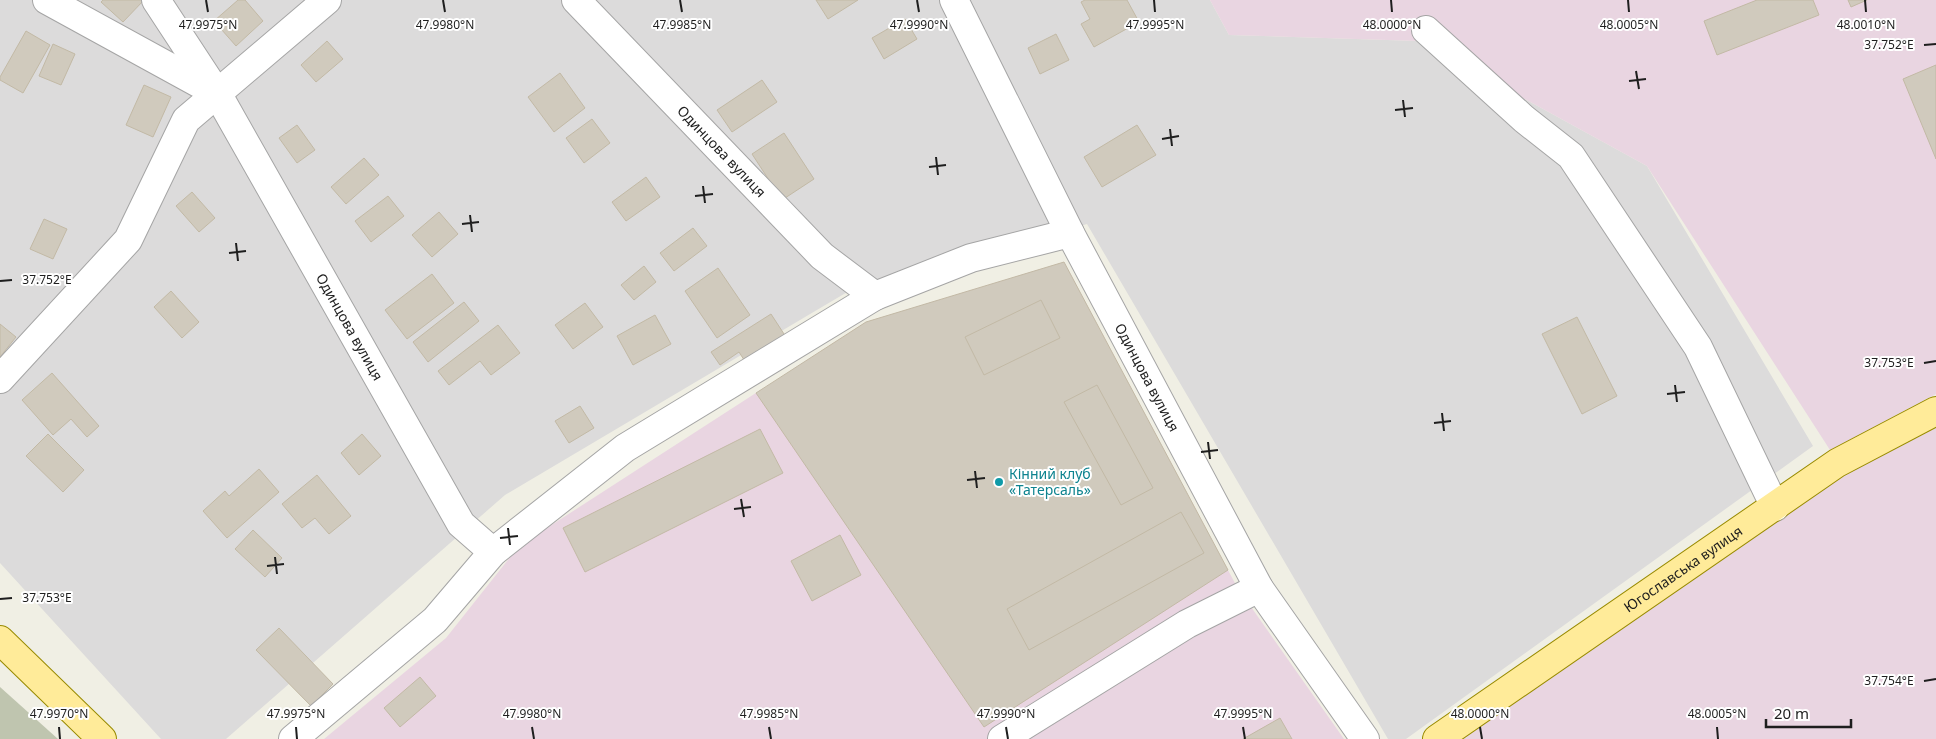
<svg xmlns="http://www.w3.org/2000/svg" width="1936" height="739" font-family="'Noto Sans',sans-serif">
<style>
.residential{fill:#dcdbdb}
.industrial{fill:#e9d5e1}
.construction{fill:#bfc5af}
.building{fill:#d0cabd;stroke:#c2b9a5}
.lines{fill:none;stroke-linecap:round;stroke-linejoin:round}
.minor-casing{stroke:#a5a5a5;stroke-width:30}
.major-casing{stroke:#988a00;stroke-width:30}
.minor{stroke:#fff;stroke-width:28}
.major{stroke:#ffeb99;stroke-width:28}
.ticks{fill:none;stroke:#1e1e1e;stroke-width:2}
.culture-dot{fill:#0f9aa8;stroke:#fff;stroke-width:2}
.labels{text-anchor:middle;stroke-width:4;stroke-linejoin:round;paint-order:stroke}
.street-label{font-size:14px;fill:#1e1e1e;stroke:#fff}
.culture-label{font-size:14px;fill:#0d838f;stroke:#fff;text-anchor:start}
.ticks-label{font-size:12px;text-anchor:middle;fill:#1e1e1e;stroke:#fff;stroke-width:4;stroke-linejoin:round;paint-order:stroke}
</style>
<rect width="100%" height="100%" fill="#f0efe4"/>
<!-- residential -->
<path class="residential" d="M0,0H1210L1229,35L1419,41L1647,166L1813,446L1406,739H1388L1087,224L849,291L505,495L226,739H161L0,563Z"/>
<!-- industrial -->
<path class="industrial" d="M1210,0H1936V394L1830,450L1647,166L1419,41L1229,35Z
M1064,262L1237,587L1344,739H324L446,638L519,546L866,322Z
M1936,428V739H1463L1845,475Z"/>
<!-- construction -->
<path class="construction" d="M0,687L58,739H0Z"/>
<!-- building -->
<path class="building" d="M103,0H144L123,22L101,2Z
M238,0H245L263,21L236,46L214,21Z
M816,0H858L828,19Z
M1085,0H1127L1139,22L1094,47L1081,24L1090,19L1081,2Z
M1757,0H1813L1819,15L1717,55L1704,21Z
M1848,0H1867L1851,7Z
M905,19L917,39L884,59L872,38Z
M26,31L50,45L23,93L0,80V77Z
M1056,34L1069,60L1040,74L1028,48Z
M327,41L343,59L316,82L301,65Z
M53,44L75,54L61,85L39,76Z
M1936,65V159L1903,79Z
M560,73L585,108L554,132L528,97Z
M762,80L777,102L732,132L717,110Z
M144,85L171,97L153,137L126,125Z
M592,119L610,143L584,163L566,138Z
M297,125L315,150L297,163L279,138Z
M1137,125L1156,155L1102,187L1084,157Z
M784,133L814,179L782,200L752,154Z
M364,158L379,175L346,204L331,187Z
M646,177L660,197L626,221L612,202Z
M192,192L215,218L199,232L176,206Z
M388,196L404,216L371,242L355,221Z
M439,212L458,234L432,257L412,235Z
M44,219L67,229L53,259L30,249Z
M693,228L707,246L674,271L660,253Z
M1064,262L1228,570L984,727L756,393L866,322Z
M644,266L656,282L634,300L621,285Z
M718,268L750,315L717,338L685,291Z
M432,274L454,303L407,339L385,310Z
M171,291L199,322L182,338L154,307Z
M1041,300L1060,338L984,375L965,337Z
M464,302L479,321L428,362L413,342Z
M585,303L603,327L573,349L555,325Z
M771,314L786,337L746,363L739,352L720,365L711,352Z
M655,315L671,344L633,365L617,336Z
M1577,317L1617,396L1582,414L1542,334Z
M0,324L16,337L0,357Z
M498,325L520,353L491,375L480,361L449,385L438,371Z
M52,373L99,426L87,437L71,419L53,435L22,400Z
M1097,385L1153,488L1121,505L1064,402Z
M580,406L594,428L569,443L555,421Z
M760,429L783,473L585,572L563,528Z
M48,434L84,470L63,492L26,456Z
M362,434L381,456L359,475L341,453Z
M259,469L279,492L227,538L203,511L225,491L229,496Z
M317,475L351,516L329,534L315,518L302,528L282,504Z
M1181,512L1204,553L1029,650L1007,609Z
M253,530L282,558L265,577L235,549Z
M840,535L861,575L812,601L791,561Z
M279,628L333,684L311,706L256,650Z
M420,677L436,696L400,727L384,708Z
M1280,718L1292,739H1243Z"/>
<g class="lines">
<defs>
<g id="minor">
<path d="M47,0L213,91"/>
<path id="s1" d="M156,0L217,93L461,524L493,552"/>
<path id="s2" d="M576,0L822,256L875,296"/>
<path id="s3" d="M954,0L1070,233L1259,588L1365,739"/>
<path d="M1426,30L1524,119L1571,156L1698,347L1775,507"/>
<path d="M0,379L128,240L186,120L327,0"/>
<path d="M293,739L435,620L493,552L625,448L875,296L971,258L1070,233"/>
<path d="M1002,739L1187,624L1259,588"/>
</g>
<g id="major">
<path d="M0,640L102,739"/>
<path id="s4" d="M1437,739L1837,463L1936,411"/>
</g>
</defs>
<!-- minor casing -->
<use href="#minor" class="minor-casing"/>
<!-- major casing -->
<use href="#major" class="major-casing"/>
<!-- minor -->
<use href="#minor" class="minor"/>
<!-- major -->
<use href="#major" class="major"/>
</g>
<!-- ticks -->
<path class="ticks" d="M206,0L208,12M443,0L445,12M680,0L682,12M917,0L919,12M1154,0L1155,12M1391,0L1392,12M1628,0L1629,12M1865,0L1866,12M1924,45L1936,44M1636,71L1639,89M1629,81L1646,79M1403,100L1405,117M1395,110L1413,108M1170,129L1172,146M1162,139L1179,136M936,157L938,175M929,167L946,165M703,186L705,203M695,196L713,194M470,215L472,232M462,224L479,222M236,243L238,261M229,253L246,251M0,281L12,280M1924,363L1936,361M1675,385L1677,402M1667,394L1685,392M1442,413L1444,431M1434,423L1451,421M1208,442L1210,459M1201,452L1218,450M975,471L977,488M967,480L985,478M741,499L744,517M734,509L751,507M508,528L510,545M500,538L518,536M275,557L277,574M267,566L284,564M0,599L12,598M1924,681L1936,679M59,727L60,739M296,727L297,739M532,727L534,739M769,727L771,739M1006,727L1008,739M1243,727L1245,739M1480,727L1482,739M1717,727L1718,739"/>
<!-- markers -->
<circle class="culture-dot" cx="999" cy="482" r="5"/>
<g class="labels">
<!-- street labels -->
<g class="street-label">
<text dy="5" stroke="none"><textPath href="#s2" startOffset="210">Одинцова вулиця</textPath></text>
<text dy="5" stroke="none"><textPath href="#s1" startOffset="380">Одинцова вулиця</textPath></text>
<text dy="5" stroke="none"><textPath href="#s3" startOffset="424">Одинцова вулиця</textPath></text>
<text dy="5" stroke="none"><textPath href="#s4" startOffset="299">Югославська вулиця</textPath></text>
</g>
<!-- culture labels -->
<g class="culture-label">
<text x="1009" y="479">Кінний клуб<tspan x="1009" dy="16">«Татерсаль»</tspan></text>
</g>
</g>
<g class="ticks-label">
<text x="208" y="29">47.9975°N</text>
<text x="445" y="29">47.9980°N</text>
<text x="682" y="29">47.9985°N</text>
<text x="919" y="29">47.9990°N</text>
<text x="1155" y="29">47.9995°N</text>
<text x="1392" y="29">48.0000°N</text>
<text x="1629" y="29">48.0005°N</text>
<text x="1866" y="29">48.0010°N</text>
<text x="1889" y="49">37.752°E</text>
<text x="47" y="284">37.752°E</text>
<text x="1889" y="367">37.753°E</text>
<text x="47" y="602">37.753°E</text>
<text x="1889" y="685">37.754°E</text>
<text x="59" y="718">47.9970°N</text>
<text x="296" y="718">47.9975°N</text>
<text x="532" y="718">47.9980°N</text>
<text x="769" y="718">47.9985°N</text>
<text x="1006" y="718">47.9990°N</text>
<text x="1243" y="718">47.9995°N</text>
<text x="1480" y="718">48.0000°N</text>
<text x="1717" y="718">48.0005°N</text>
</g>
<!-- scale -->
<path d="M1766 719v8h85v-8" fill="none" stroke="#1e1e1e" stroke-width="2.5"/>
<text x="1774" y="719" font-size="15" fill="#1e1e1e" stroke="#ffffff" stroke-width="4" paint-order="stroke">20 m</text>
</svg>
